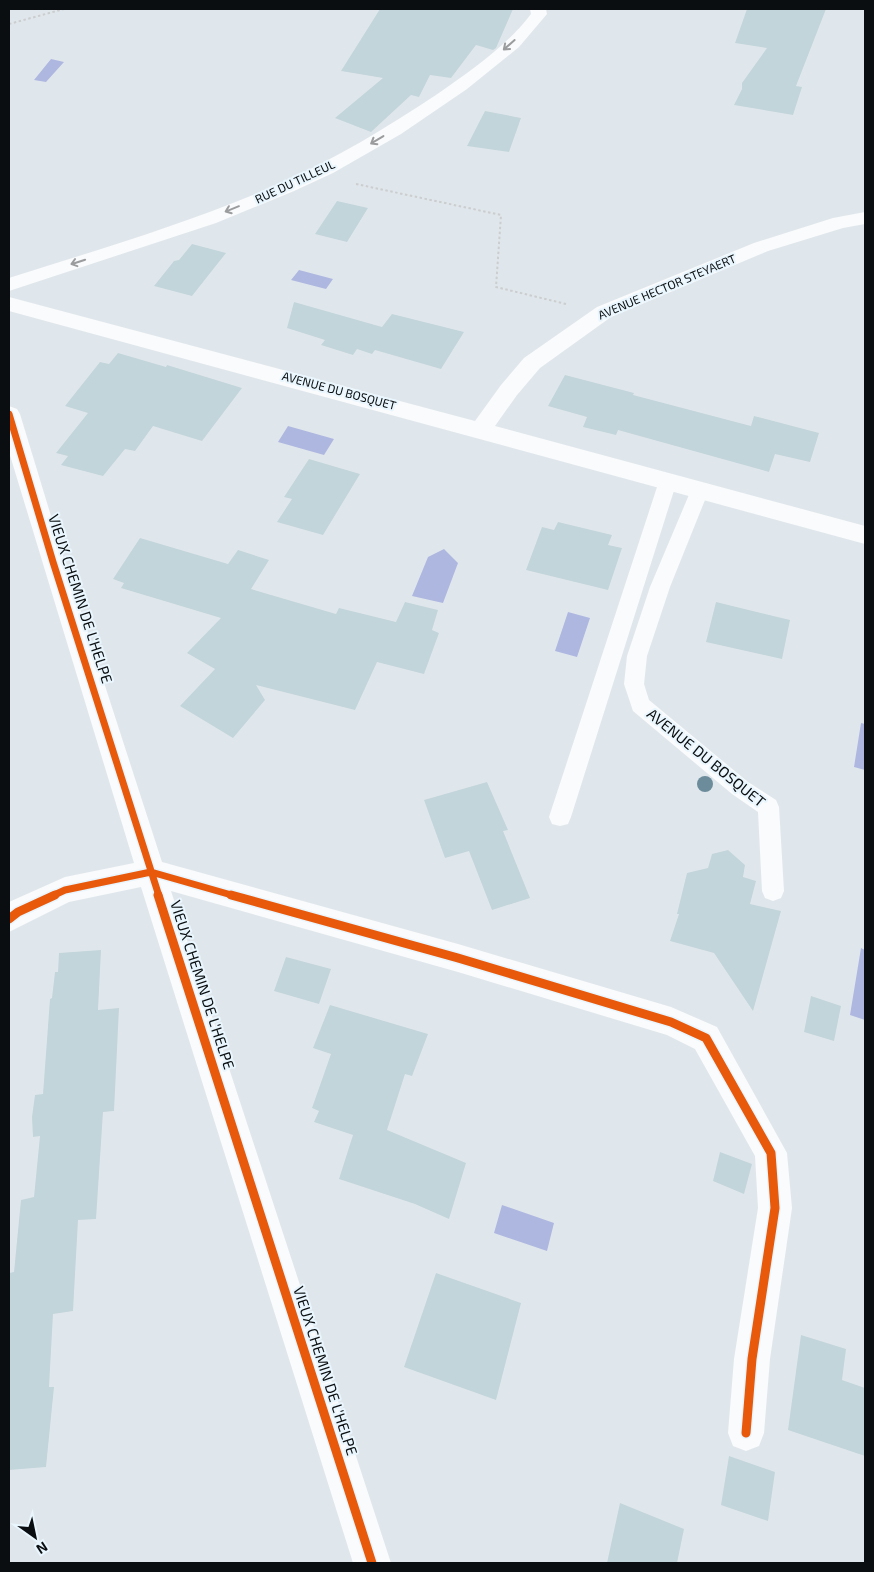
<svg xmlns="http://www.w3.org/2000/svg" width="874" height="1572" font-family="'Exo 2',sans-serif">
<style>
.water{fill:#aeb7e0}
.building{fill:#c2d5da}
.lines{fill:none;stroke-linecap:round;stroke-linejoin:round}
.path{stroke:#cbcdce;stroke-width:2;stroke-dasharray:2.5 2.5;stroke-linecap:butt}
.service{fill:#fafbfc;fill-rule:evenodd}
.minor{fill:#fafbfc;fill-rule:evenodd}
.cycleway-far1-casing{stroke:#e9f6fd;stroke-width:10}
.cycleway-casing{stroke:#e9f6fd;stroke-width:12}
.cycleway-far1{stroke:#e8590c;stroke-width:7}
.cycleway{stroke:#e8590c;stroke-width:9}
.tree{fill:#6c8c9c}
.oneway{stroke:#9a9c9e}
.labels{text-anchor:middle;stroke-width:4;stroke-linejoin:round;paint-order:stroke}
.far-street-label{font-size:12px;fill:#0a0e10;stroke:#e9f6fd}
.street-label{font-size:15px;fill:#0a0e10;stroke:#e9f6fd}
</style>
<rect width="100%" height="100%" fill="#e0e7ec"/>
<!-- water -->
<path class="water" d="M51,59L64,62L46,82L34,80Z
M299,270L333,279L326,289L291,280Z
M288,426L334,439L324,455L278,442Z
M444,549L458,563L443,603L412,596L428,557Z
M568,612L590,618L577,657L555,651Z
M861,723L865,724V770L854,767Z
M861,948L865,950V1020L850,1015Z
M502,1205L554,1223L547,1251L494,1233Z"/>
<!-- building -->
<path class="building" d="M380,9H513L496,48L493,50L476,45L451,78L430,75L419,97L411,95L371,132L335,118L383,78L341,71Z
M747,9H826L796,86L802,87L793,115L734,105L742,89V83L767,48L735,43Z
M485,111L521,118L509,152L467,146Z
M337,201L368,208L347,242L315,234Z
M192,244L226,253L192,296L154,286L174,261L179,260Z
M294,302L382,327L392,314L464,332L441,369L375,350L372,354L357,349L353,355L321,345L325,340L287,328Z
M118,353L166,367L167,365L242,388L202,441L153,426L135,451L125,449L103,476L61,465L68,456L56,453L88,413L65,406L100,362L109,364Z
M565,375L634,393L633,395L751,426L754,416L819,433L810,462L775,454L769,472L618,430L616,435L583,427L587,417L548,406Z
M309,459L360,474L323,535L277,522L292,499L284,497Z
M558,522L612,535L608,545L622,548L608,590L526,570L542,527L554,530Z
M140,538L228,564L238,550L269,560L251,589L336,614L339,608L396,622L405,602L438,610L432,630L439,633L424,674L377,662L355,710L256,685L265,700L233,738L180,706L215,669L187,653L221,618L121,588L124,583L113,579Z
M716,602L790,620L782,659L706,642Z
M487,782L508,830L503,831L530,898L492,910L469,851L445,858L424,800Z
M728,850L745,865L743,877L756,881L750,904L781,911L753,1011L714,953L670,941L679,914H677L687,873L708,868L712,854Z
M101,950L98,1010L119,1008L114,1111L103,1112L96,1219L78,1220L73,1311L53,1314L49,1387H54L46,1467L9,1470V1273L14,1272L21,1200L34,1197L40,1136L33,1137L32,1117L35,1095L43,1094L50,999L52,998L55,972H58L59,953Z
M286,957L331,969L319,1004L274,991Z
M811,996L841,1006L834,1041L804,1032Z
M330,1005L428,1034L412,1076L405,1074L387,1130L466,1163L449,1219L415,1204L339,1179L353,1135L314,1122L319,1111L312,1108L331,1054L313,1048Z
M720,1152L752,1164L744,1194L713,1181Z
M436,1273L521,1303L496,1400L404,1367Z
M801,1335L846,1349L842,1380L865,1388V1456L788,1430Z
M729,1456L775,1472L768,1521L721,1505Z
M620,1503L684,1529L677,1563H607Z"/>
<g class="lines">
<!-- path -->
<path class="path" d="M9,24L64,9
M356,184L501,215L496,287L566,304"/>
<!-- service -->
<path class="service" d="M668,474L674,476L677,481L571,817L568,824L560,826L552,824L549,817L659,481L662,476Z
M700,483L706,485L709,490L670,587L647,656L644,684L649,700L748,782L776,800L779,807L784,891L781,898L773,901L765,898L762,891L758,812L732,794L633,711L624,684L627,656L650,587L691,490L694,485Z"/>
<!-- minor -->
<path class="minor" d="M530,9H546L547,14L519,47L467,89L401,134L333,173L294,191L216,223L9,291V278C100,249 193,222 281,183C335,159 386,128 436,95C469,72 506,47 531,14Z
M865,212V224L843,228L768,251L611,317L540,368L517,395L495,426L865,526V544L9,311V297L475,421L501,385L524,358L597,307L754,243L833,218Z
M9,406L17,409L20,414L65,562L162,862L458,944L671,1007L717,1027L787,1153L792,1208L770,1359L764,1433L759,1446L746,1451L733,1446L728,1433L734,1359L758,1208L755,1156L695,1049L667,1035L458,972L171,891L391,1563H353L141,887L69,902L9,932V902L65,877L134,863L9,452Z"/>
<defs>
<path id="cycleway-far1" d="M9,414L53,562L159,896
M52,896L65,890L151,872L235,896"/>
<path id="cycleway" d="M158,895L372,1563
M231,895L458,958L671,1022L706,1038L771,1153L775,1208L752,1359L746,1433
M9,919L18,912L55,895"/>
</defs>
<!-- cycleway-far1 casing -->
<use href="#cycleway-far1" class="cycleway-far1-casing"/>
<!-- cycleway casing -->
<use href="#cycleway" class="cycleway-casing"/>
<!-- cycleway-far1 -->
<use href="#cycleway-far1" class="cycleway-far1"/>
<!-- cycleway -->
<use href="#cycleway" class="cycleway"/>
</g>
<!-- trees -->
<circle class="tree" cx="705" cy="784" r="8"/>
<!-- one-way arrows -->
<defs><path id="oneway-shaft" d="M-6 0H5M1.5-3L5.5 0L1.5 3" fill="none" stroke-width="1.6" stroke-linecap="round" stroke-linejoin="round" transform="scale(1.25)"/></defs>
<g class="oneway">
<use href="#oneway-shaft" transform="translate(509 45) rotate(139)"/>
<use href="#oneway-shaft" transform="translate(377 140) rotate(149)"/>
<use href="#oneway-shaft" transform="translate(232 209) rotate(158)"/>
<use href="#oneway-shaft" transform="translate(78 262) rotate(162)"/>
</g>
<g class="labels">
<!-- far-street labels -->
<g class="far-street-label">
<text transform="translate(295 182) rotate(-25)" y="4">RUE DU TILLEUL</text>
<text transform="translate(667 287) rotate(-23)" y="4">AVENUE HECTOR STEYAERT</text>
<text transform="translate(339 391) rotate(15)" y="4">AVENUE DU BOSQUET</text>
</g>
<!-- street labels -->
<g class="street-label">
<text transform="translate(80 599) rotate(72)" y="5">VIEUX CHEMIN DE L'HELPE</text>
<text transform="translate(706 758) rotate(39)" y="5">AVENUE DU BOSQUET</text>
<text transform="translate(202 985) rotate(72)" y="5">VIEUX CHEMIN DE L'HELPE</text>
<text transform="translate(325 1371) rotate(72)" y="5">VIEUX CHEMIN DE L'HELPE</text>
</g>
</g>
<!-- border -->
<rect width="874" height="1572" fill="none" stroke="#0a0e10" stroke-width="20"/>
<!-- north arrow -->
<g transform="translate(35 1537) rotate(147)" stroke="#e9f6fd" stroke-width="4" paint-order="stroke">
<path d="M0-4L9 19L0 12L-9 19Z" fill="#0a0e10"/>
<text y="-8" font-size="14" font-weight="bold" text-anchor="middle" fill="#0a0e10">N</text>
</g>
</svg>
